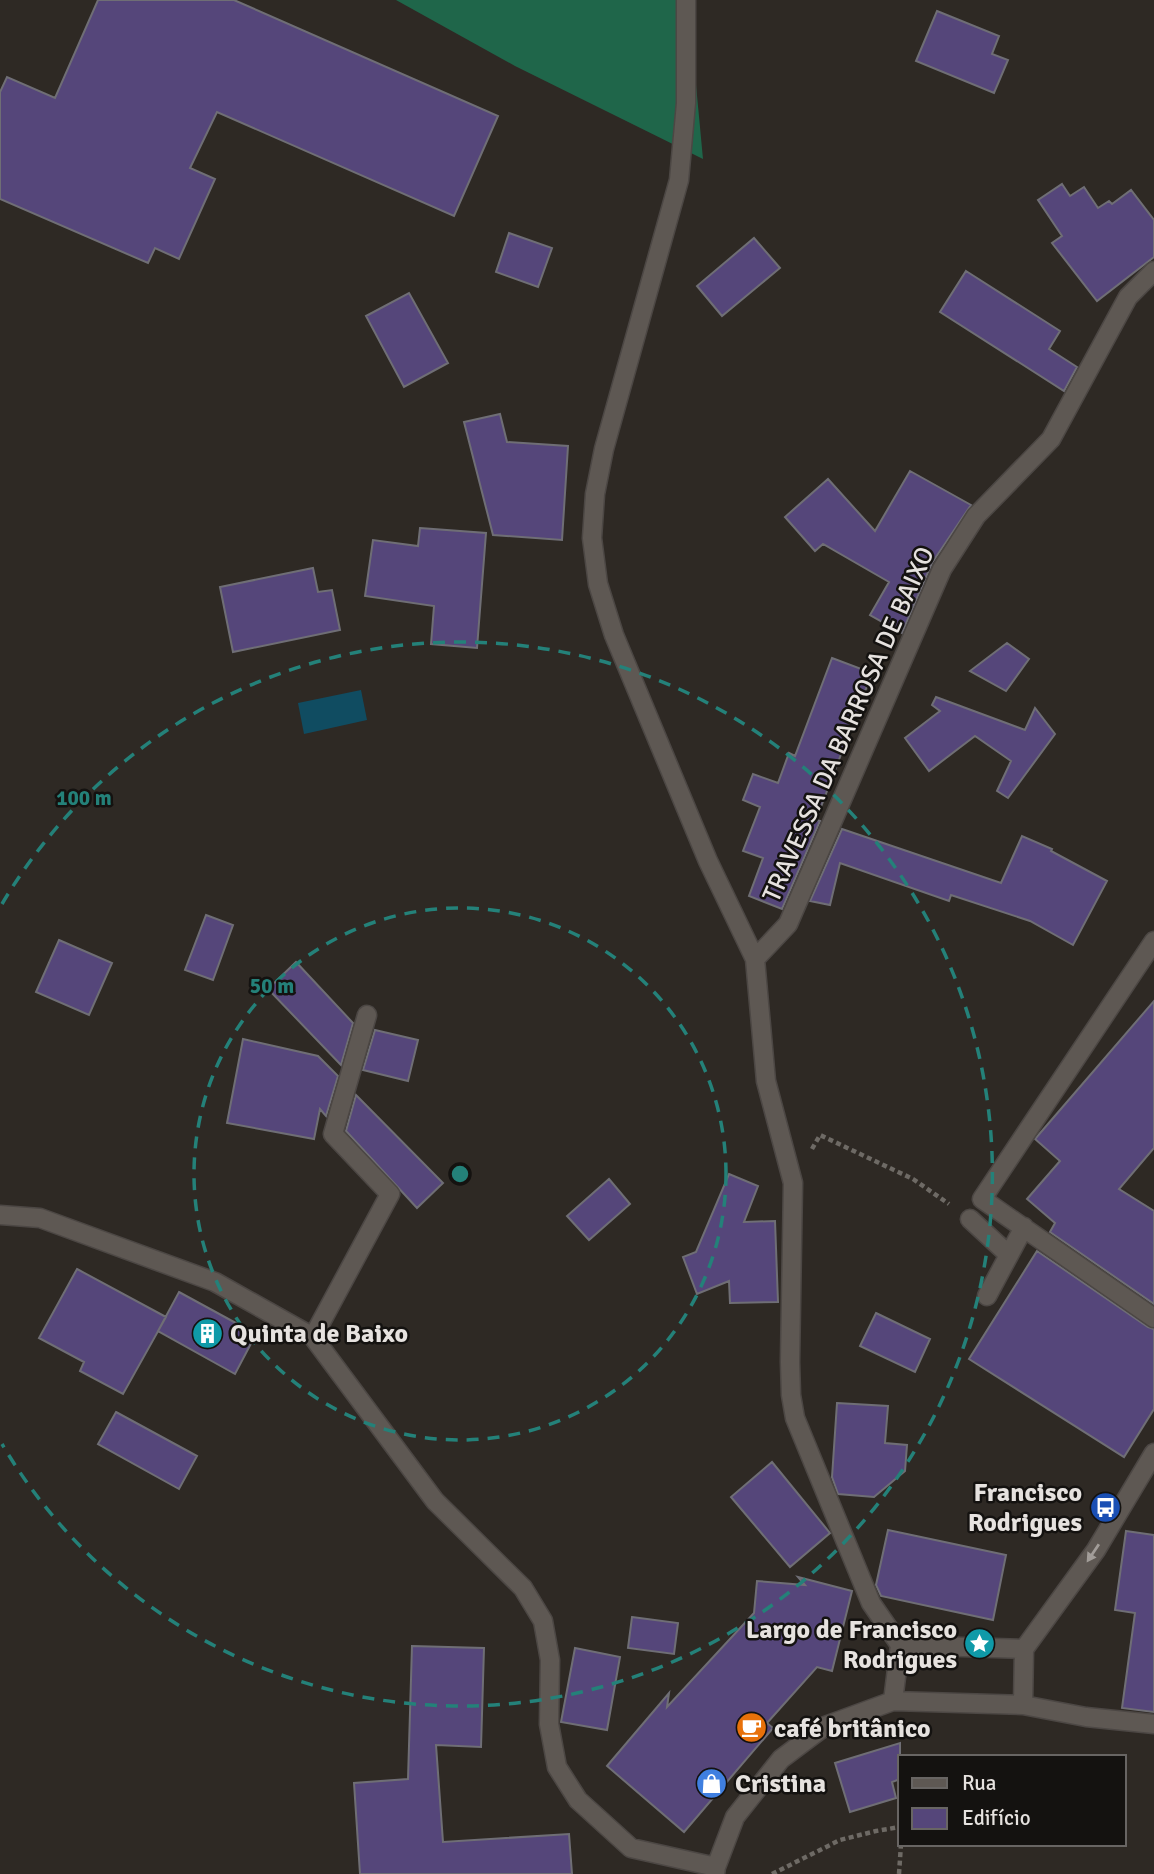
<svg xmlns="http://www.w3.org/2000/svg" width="1154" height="1874" font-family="Signika,sans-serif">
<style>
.forest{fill:#1f664a}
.water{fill:#104c61}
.building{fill:#55467a;stroke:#6f6e75;stroke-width:2}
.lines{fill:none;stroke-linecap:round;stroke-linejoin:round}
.minor-casing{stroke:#4c4744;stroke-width:21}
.path{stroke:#6e6a65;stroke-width:4.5;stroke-dasharray:5 3.5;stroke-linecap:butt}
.minor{stroke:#5e5853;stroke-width:18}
.oneway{fill:#a29d99}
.ring{fill:none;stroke:#248179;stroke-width:3.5;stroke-dasharray:12 9}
.labels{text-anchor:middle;stroke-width:5;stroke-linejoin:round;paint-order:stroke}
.street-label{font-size:26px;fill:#e6e2df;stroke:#141210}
.poi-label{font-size:26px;font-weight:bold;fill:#e6e2df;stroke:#141210;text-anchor:start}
.centre{fill:#248179;stroke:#141210;stroke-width:3.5}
.ring-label{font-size:21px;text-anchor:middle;font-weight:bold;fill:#248179;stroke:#141210;stroke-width:5;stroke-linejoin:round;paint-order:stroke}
</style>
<rect width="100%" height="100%" fill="#2e2924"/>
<!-- forest -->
<path class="forest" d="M396,0H688L703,159L515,66Z"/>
<!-- water -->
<path class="water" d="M361,690L367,720L304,734L298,703Z"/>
<!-- building -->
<path class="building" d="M98,0H234L498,116L454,216L217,112L190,168L215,179L179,259L155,248L148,263L0,199V92L7,77L55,98Z
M937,11L999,36L992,54L1008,60L994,93L916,61Z
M1062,184L1070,196L1084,187L1098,208L1109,201L1112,204L1131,190L1154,220V257L1097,301L1052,243L1062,236L1038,200Z
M509,233L552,248L538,287L496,272Z
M754,238L780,268L722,316L697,286Z
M966,271L1060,331L1049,349L1077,367L1064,391L940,312Z
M409,293L448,363L404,387L366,316Z
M500,414L507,442L568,446L562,540L493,535L464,422Z
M910,471L971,505L932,563L902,633L870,615L889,582L823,544L815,551L785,517L828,479L875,531Z
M420,528L486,533L477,648L431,644L434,606L365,596L373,540L418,546Z
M313,568L318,592L332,590L340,630L233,652L220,587Z
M1007,643L1029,659L1006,691L970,671Z
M832,658L872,673L816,820L820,821L782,909L749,896L763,858L743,851L760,807L743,800L753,774L778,783L789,753L795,756Z
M936,697L1025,730L1035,708L1055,734L1008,798L997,791L1011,761L975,736L929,771L905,738L940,711L932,705Z
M842,829L1001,883L1022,836L1052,849L1051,851L1107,881L1073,945L1030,921L951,895L949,901L840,863L830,905L810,901Z
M206,915L233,925L213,980L185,970Z
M59,940L112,963L89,1015L36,992Z
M296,962L353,1023L341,1065L268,989Z
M1154,1001V1148L1119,1189L1154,1211V1304L1050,1232L1055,1223L1027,1199L1060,1161L1035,1139Z
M375,1030L418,1040L408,1081L363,1070Z
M243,1039L318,1056L338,1076L326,1116L320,1109L314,1139L227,1123Z
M356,1095L443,1183L417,1208L346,1131Z
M729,1174L758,1186L744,1222L775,1221L778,1302L730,1303L729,1281L697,1294L683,1257L696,1252Z
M609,1179L630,1204L589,1240L567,1216Z
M1037,1251L1148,1327L1154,1329V1409L1124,1457L969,1359Z
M77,1269L166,1317L123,1394L80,1371L84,1362L39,1338Z
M179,1292L256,1334L235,1374L158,1331Z
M876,1313L930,1339L915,1372L860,1346Z
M837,1403L888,1406L885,1443L907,1445L905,1471L874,1497L838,1494L832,1477Z
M116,1412L197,1456L179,1489L98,1444Z
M772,1462L830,1533L790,1567L731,1497Z
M888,1530L1006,1555L993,1620L881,1596L876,1585Z
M1126,1531L1154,1535V1712L1122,1708L1135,1613L1115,1610Z
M798,1577L852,1591L832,1671L817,1667L767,1723L773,1728L684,1832L607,1766L669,1693L667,1707L754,1613L757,1581L805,1585Z
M632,1617L678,1623L674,1654L628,1648Z
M412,1646L484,1648L481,1747L436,1745L443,1842L569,1834L572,1874H360L354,1783L408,1779Z
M575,1648L620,1657L607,1730L561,1722Z
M900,1743V1779L892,1782L896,1798L850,1812L835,1763Z"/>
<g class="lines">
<defs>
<path id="minor" d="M686,0V103L679,180L604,449L595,494L592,538L598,584L614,635L708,861L755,959L766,1081L793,1183L790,1362L791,1395L795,1418L871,1603L900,1645
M1154,941L982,1199L1154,1318
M755,959L788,924L942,569L976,516L1051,439L1128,297L1154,271
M0,1215L40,1218L215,1282L313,1337L435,1501L523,1588L543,1621L550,1660L549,1724L557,1767L578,1800L631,1848L716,1867
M970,1219L1009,1255
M987,1296L1024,1227
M313,1337L390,1194L333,1134L367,1015
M900,1645L1024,1649
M1024,1649L1096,1550L1154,1453
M893,1701L900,1645
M1023,1705L1024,1649
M715,1874L716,1867L735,1817L781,1759L825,1726L893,1701L1023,1705L1086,1717L1154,1724"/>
</defs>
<!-- minor casing -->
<use href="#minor" class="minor-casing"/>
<!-- path -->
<path class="path" d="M812,1149L820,1135L913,1179L949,1204
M772,1874L840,1840L876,1831L900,1827
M899,1874L901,1844"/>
<!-- minor -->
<use href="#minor" class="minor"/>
</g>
<!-- one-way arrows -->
<defs><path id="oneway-solid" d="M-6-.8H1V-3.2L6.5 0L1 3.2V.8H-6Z" transform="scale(1.75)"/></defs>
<use class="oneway" href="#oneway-solid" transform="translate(1093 1553) rotate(124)"/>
<!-- distance rings -->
<g class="ring">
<circle cx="460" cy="1174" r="266"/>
<path d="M2 904A532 532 0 1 1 2 1444"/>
</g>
<!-- icons -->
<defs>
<symbol id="building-disc" viewBox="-11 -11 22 22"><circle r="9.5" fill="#0f9aa8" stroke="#141210"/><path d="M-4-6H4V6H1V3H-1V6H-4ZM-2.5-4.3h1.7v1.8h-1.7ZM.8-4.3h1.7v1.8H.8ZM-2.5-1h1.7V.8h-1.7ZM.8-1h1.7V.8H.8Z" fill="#fff"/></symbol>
<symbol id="bus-disc" viewBox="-11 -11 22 22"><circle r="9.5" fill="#1a4fb4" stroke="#141210"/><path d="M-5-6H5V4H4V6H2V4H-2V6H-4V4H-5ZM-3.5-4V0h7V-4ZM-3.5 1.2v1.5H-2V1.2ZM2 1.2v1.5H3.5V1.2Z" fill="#fff"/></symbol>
<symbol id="sight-disc" viewBox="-11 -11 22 22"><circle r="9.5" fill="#0f9aa8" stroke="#141210"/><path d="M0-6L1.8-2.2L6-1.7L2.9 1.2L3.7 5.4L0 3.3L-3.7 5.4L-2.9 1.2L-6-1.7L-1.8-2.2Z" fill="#fff"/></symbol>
<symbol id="cafe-disc" viewBox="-11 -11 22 22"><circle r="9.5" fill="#e8710a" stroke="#141210"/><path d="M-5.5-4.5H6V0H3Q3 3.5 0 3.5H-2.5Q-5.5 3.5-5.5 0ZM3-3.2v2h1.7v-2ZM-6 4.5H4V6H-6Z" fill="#fff"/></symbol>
<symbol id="shop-disc" viewBox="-11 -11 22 22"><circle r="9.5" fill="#3f7fe0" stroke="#141210"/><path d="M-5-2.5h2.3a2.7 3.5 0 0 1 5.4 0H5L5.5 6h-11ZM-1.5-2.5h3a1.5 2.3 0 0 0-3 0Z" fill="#fff"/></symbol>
</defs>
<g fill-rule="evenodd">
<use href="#building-disc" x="190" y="1316" width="35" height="35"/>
<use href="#bus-disc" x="1088" y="1490" width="35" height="35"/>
<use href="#sight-disc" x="962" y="1626" width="35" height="35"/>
<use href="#cafe-disc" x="734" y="1710" width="35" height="35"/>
<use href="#shop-disc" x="694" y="1766" width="35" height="35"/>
</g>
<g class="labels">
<!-- street labels -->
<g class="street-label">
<text transform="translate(848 724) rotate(-66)" y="9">TRAVESSA DA BARROSA DE BAIXO</text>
</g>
<!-- poi labels -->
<g class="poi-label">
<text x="230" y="1342">Quinta de Baixo</text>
<text x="1082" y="1501" text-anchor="end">Francisco<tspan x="1082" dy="30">Rodrigues</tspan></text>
<text x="957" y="1638" text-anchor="end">Largo de Francisco<tspan x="957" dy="30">Rodrigues</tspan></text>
<text x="774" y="1737">café britânico</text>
<text x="735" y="1792">Cristina</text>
</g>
</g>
<circle cx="460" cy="1174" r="10" class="centre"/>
<g class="ring-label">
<text x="84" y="805">100 m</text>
<text x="272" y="993">50 m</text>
</g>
<!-- legend -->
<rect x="898" y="1755" width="228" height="91" fill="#141210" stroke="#686563" stroke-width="2"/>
<rect x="912" y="1778" width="35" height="10" fill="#5e5853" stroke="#686563" stroke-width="2"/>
<text x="962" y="1790" font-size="21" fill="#e6e2df">Rua</text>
<rect x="912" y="1808" width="35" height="21" fill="#55467a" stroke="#686563" stroke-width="2"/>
<text x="962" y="1825" font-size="21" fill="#e6e2df">Edifício</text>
</svg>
